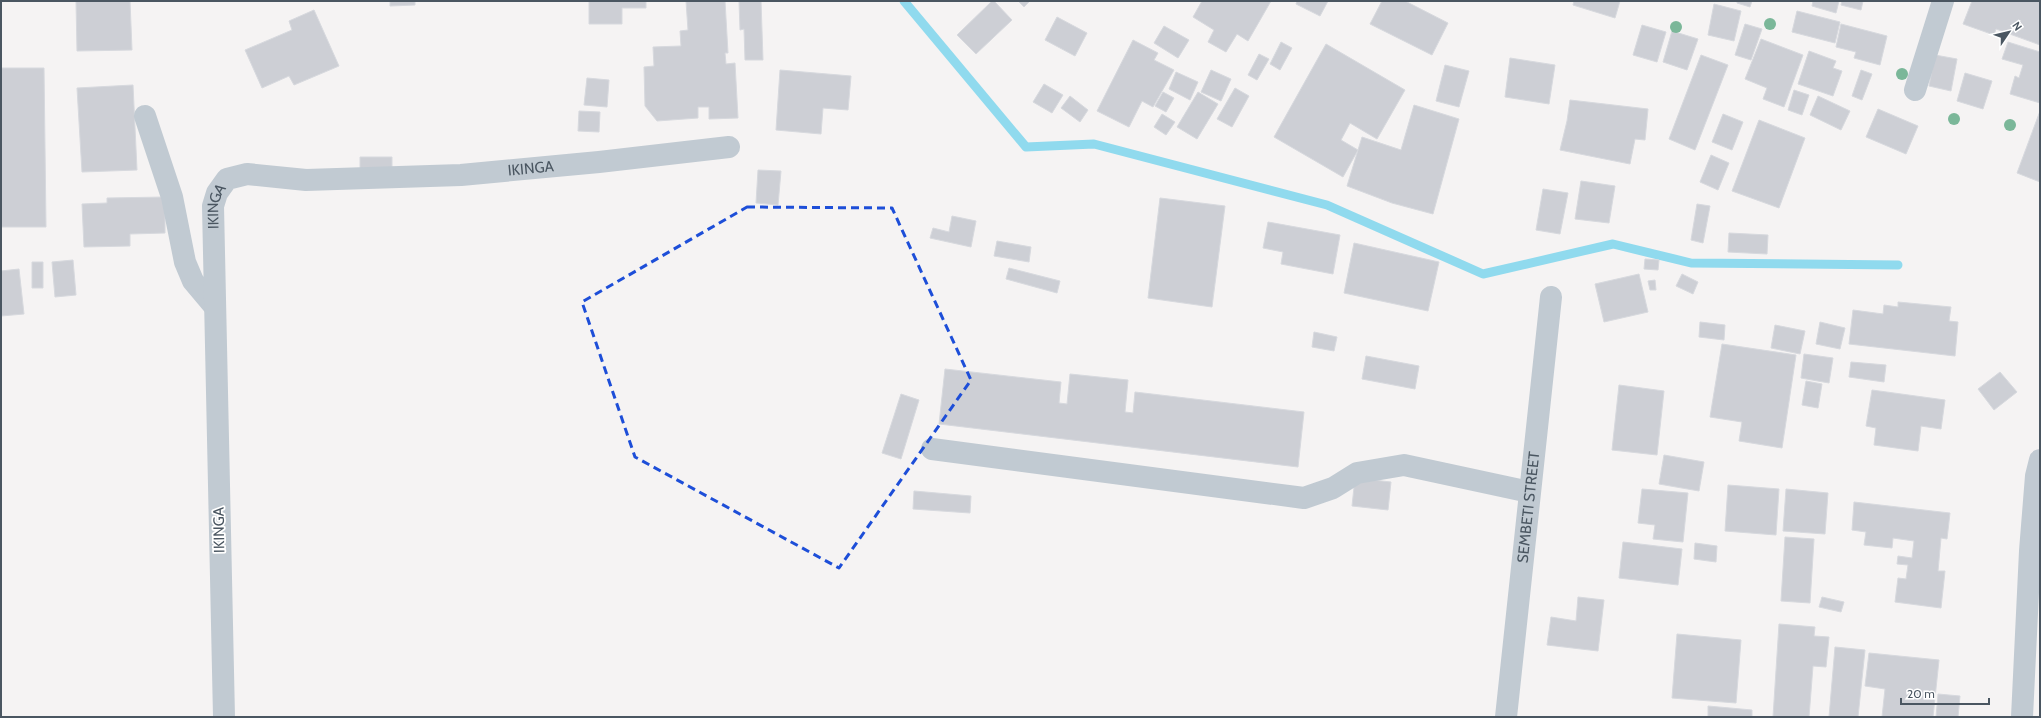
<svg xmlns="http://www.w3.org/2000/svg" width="2041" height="718" font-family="Cabin,sans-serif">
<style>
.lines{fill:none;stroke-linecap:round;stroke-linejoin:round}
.stream{stroke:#90daee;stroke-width:9}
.building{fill:#cdcfd5;stroke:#d7d9de}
.minor{stroke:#c1cad2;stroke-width:22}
.tree{fill:#7bb799}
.marked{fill:none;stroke:#1d4ed8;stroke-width:3;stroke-dasharray:8 5;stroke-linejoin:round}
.labels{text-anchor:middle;stroke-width:3.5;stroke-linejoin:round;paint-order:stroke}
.street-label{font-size:15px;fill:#4a5661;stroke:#fff}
</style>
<rect width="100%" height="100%" fill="#f5f3f3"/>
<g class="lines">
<!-- stream -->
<path class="stream" d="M904,1L1026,147L1094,144L1327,205L1483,274L1613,244L1691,263L1898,265"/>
</g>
<!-- building -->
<path class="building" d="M76,1H130L132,50L77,51Z
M390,1H415V5L390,6Z
M589,1H646V8H622V24H589Z
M686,1H725L728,53H725L726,64L735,63L738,118L709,119V107H698V118L657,121L645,106L644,67L654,66L653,47L681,46L680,31L688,30Z
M739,1H761L763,60H745L744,29L740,30Z
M992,1H994L1012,20L976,54L957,35Z
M1018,1H1030L1024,7Z
M1202,1H1271L1248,41L1237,34L1226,52L1208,42L1214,30L1193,17Z
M1297,1H1328L1320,16L1296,4Z
M1382,1H1405L1448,23L1432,55L1370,24Z
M1574,1H1620L1615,18L1573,5Z
M1737,1H1752L1750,7L1737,3Z
M1813,1H1839L1836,13L1812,6Z
M1842,1H1863L1861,10L1841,5Z
M1972,1H2040V45L1996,29L1994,35L1963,24Z
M1714,4L1741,11L1734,41L1708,35Z
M314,10L339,66L294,85L289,76L262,88L245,50L292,30L289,21Z
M1797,11L1840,22L1835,43L1792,32Z
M1057,17L1087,33L1075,56L1045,40Z
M1745,24L1762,29L1751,60L1735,55Z
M1841,24L1887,36L1880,65L1854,58L1856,52L1836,47Z
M1642,25L1666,32L1657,62L1633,55Z
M1164,26L1189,40L1178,58L1154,43Z
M1672,31L1698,39L1687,70L1663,62Z
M1761,39L1803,55L1784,107L1763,99L1767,88L1745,79Z
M1133,40L1158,53L1154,60L1174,70L1153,107L1142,101L1129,127L1097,111Z
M1281,42L1292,48L1280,70L1270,64Z
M2008,42L2040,52V103L2010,94L2015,76L2019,78L2023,65L2002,59Z
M1326,44L1405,90L1377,139L1350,123L1341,140L1358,150L1343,177L1274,137Z
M1809,51L1836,61L1833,68L1842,71L1833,96L1798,84Z
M1259,54L1269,59L1257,80L1248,75Z
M1701,55L1728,65L1695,150L1669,139Z
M1935,55L1957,59L1951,91L1929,86Z
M1510,58L1555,65L1549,104L1505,97Z
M1445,65L1469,71L1459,107L1436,101Z
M1,68H44L46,227H1Z
M780,70L851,76L848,110L823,108L821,134L776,130Z
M1211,70L1231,79L1221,101L1201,92Z
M1861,70L1872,74L1862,100L1852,96Z
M1176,72L1198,82L1190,100L1169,89Z
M1965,73L1992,81L1983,109L1957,101Z
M587,78L609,80L607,107L584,105Z
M1044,84L1063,95L1052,113L1033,102Z
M133,85L137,170L82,172L77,88Z
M1235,88L1249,96L1232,127L1217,119Z
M1794,90L1809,95L1802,115L1788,110Z
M1163,92L1174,98L1166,112L1155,106Z
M1198,92L1218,104L1197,139L1177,127Z
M1070,96L1088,110L1080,122L1061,108Z
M1818,96L1850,111L1841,130L1810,115Z
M1570,100L1648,109L1645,140L1635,139L1630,164L1560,150L1567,121Z
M1414,105L1459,119L1433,214L1392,203L1347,186L1362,137L1401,150Z
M1878,109L1918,126L1906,154L1866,137Z
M579,111L600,112L599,132L578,131Z
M2040,111V182L2017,173Z
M1162,114L1175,122L1166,135L1154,127Z
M1723,114L1743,122L1732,150L1712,142Z
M1759,120L1805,138L1779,208L1732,191Z
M1711,155L1729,163L1718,190L1700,182Z
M360,157H392V170L360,171Z
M758,170L781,171L778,205L756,203Z
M1581,181L1615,186L1609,223L1575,219Z
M1543,189L1568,193L1560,234L1536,230Z
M165,197V233L130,234V246L84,247L82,204L107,203V198Z
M1160,198L1225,206L1212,307L1148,298Z
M1697,204L1710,206L1703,243L1691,240Z
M952,216L976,221L971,247L930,238L933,228L949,232Z
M1268,222L1340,235L1333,274L1281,264L1283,252L1263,248Z
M1729,233L1768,235L1767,254L1728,252Z
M997,241L1031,247L1029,262L994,256Z
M1354,243L1439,262L1428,311L1344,293Z
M1645,259L1659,260L1658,270L1644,269Z
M73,260L76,295L55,297L52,262Z
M32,262H43V288H32Z
M1009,268L1060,281L1057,293L1006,279Z
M19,269L24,314L1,316V271Z
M1639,274L1648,312L1604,322L1595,284Z
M1682,274L1698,282L1693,294L1676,286Z
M1655,280L1656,290H1650L1648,281Z
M1898,302L1951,307L1949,321L1958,322L1955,356L1849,344L1853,310L1883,314L1884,305L1898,307Z
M1700,322L1725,325L1724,340L1699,337Z
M1820,322L1845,328L1840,349L1816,344Z
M1775,325L1805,331L1800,354L1771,348Z
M1314,332L1337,337L1334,351L1312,347Z
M1722,344L1796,355L1782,448L1739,441L1742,422L1710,417Z
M1804,354L1833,358L1829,383L1801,378Z
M1366,356L1419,366L1415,389L1362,379Z
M1851,362L1886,365L1884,382L1849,377Z
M945,369L1061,382L1059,403L1067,404L1070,374L1128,380L1125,412L1133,413L1135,392L1304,412L1298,467L939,424Z
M2000,372L2017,392L1994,410L1978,389Z
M1806,381L1822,384L1818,408L1802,405Z
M1619,385L1664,391L1657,455L1612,450Z
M1872,390L1945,400L1941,429L1921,426L1918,451L1874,445L1876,428L1866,426Z
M901,394L919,400L901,459L882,453Z
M1664,455L1704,462L1699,491L1659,484Z
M1355,478L1391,482L1388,510L1352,506Z
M1728,485L1779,489L1776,535L1725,531Z
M1642,489L1688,493L1683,542L1653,539L1655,525L1638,523Z
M1786,489L1828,493L1825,534L1783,531Z
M914,491L971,496L970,513L913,509Z
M1854,502L1950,513L1947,539L1941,538L1938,571H1945L1941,608L1895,602L1898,578L1906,579L1908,565L1897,564L1898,556L1912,558L1914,541L1893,538L1892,548L1864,545L1866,532L1852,530Z
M1785,537L1814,539L1810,603L1781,601Z
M1623,542L1682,549L1678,585L1619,578Z
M1695,543L1717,546L1716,562L1694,559Z
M1578,597L1604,600L1598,651L1547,645L1551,617L1576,621Z
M1822,597L1844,602L1841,612L1819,607Z
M1779,624L1815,627L1814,636L1829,637L1826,667L1813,666L1809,717H1773Z
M1677,634L1741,640L1736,703L1672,698Z
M1835,647L1865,650L1858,717H1829Z
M1869,653L1939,660L1933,717H1882L1885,689L1865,686Z
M1938,694L1960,696L1958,717H1936Z
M1708,706L1752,710V717H1708Z"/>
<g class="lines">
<!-- minor -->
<g class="minor">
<path d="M1915,90L1943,1"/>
<path d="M145,116L172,197L185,262L193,281L214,306"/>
<path d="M932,449L1304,498L1333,488L1357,473L1404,465L1529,492"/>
<path id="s1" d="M224,717L213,206L217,193L227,179L247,174L306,180L461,175L599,162L729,147"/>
<path id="s2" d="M1506,717L1551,297"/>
<path d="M2022,717L2030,551L2036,476L2040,460"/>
</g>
</g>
<!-- trees -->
<g class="tree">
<circle cx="1770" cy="24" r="6"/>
<circle cx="1676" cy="27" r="6"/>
<circle cx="1902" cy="74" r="6"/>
<circle cx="1954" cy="119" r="6"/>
<circle cx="2010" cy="125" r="6"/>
</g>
<!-- marked area -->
<path class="marked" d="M747,207L892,208L971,380L839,568L635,457L582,302Z"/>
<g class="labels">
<!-- street labels -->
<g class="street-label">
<text dy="5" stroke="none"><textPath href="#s1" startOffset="847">IKINGA</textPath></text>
<text dy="5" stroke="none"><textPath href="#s1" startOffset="511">IKINGA</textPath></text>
<text dy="5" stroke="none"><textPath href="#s2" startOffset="211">SEMBETI STREET</textPath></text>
<text transform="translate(219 530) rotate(-91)" y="5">IKINGA</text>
</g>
</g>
<!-- border -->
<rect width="2041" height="718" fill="none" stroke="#4a5661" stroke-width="4"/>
<!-- north arrow -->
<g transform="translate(2009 32) rotate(55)" stroke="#ffffff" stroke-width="3" paint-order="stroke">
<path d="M0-3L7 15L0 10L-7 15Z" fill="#4a5661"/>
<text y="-6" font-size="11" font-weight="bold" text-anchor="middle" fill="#4a5661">N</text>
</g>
<!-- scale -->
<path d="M1901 698v6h88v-6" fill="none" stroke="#4a5661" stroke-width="2"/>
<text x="1907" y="698" font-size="12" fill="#4a5661" stroke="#ffffff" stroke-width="3" paint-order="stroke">20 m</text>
</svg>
